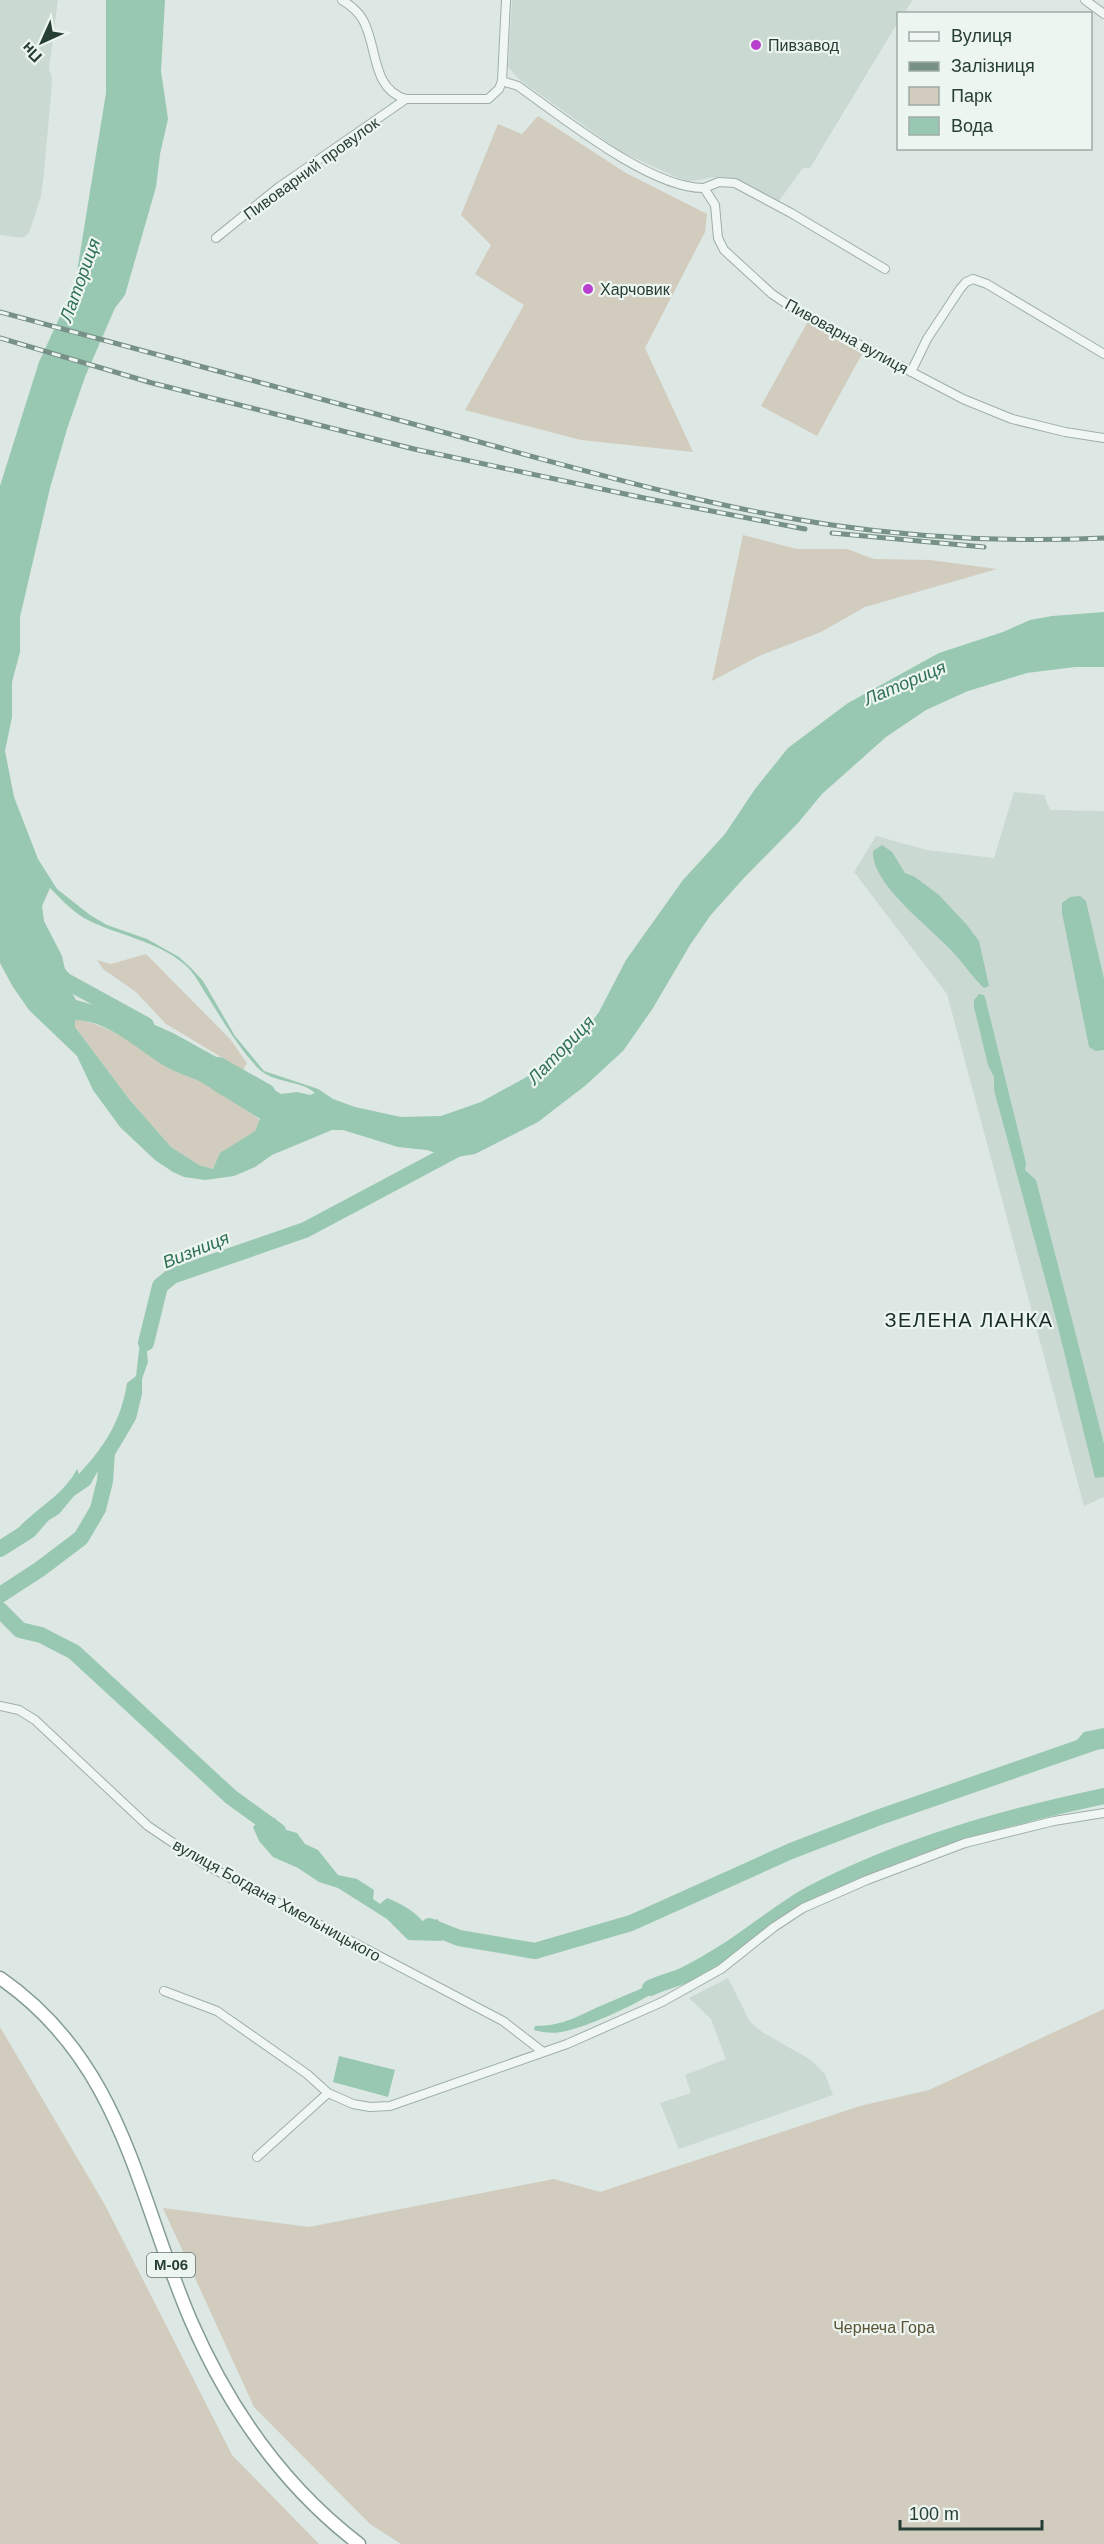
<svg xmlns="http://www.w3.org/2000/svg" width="1104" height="2544" font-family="Arial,sans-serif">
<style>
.built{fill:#cbd9d3}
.green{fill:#d1ccbe}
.water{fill:#98c8b1;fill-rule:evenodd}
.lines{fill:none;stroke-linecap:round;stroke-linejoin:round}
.river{stroke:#98c8b1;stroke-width:16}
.minor-casing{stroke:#9faea8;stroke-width:10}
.trunk-casing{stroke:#859e94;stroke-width:15}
.minor{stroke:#f0f6f4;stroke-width:8}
.trunk{stroke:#fff;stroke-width:12}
.rail-casing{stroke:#779187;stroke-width:5}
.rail{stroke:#edf5f1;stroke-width:3;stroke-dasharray:9;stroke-linecap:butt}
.poi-dot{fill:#b940ce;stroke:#edf5f1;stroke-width:2}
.labels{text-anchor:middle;stroke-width:4.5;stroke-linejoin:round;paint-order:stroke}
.shield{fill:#edf5f1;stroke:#62756d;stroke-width:1.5}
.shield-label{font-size:15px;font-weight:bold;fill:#273e35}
.poi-label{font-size:16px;fill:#273e35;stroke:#edf5f1;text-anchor:start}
.street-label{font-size:16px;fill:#273e35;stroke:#edf5f1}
.park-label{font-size:16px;fill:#5a5334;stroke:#edf5f1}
.water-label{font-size:18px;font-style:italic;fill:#317255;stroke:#edf5f1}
.quarter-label{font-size:20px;letter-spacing:1.5px;fill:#192e27;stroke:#edf5f1}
</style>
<rect width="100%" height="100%" fill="#dde7e3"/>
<!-- built -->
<path class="built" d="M0,0H58L49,68L52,77L51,95L44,173L41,196L29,233L23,238L0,235Z
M512,0H913L904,13L898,14V22L810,168H803L778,202L740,181L715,177L687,182L621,152L520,80L508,67Z
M1014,792L1044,795L1050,810L1104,811V1497L1084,1506L947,994L854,872L876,836L927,850L994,858Z
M728,1978L750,2022L762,2032L811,2060L825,2074L833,2095L679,2149L660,2103L691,2093L685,2075L726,2059L711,2019L689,1998Z"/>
<!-- green -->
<path class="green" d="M538,116L626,173L707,214L705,232L645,348L693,452L581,440L465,410L524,305L475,274L491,245L461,215L498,124L522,134Z
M807,323L862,354L817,436L761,406Z
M743,535L797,549H847L874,559L930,560L997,569L865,607L821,632L759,656L712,681Z
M146,954L230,1039L247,1063L243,1070L166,1024L136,992L103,969L97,960L111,964Z
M75,1019C100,1023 125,1037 146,1051C153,1057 160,1063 168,1068C177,1073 188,1076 198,1080C217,1090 242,1106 260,1120L255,1131L221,1153L213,1169L199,1165L171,1147L129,1099L75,1027Z
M1104,2009V2544H401L370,2524L254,2407L163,2208L309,2227L554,2179L600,2192L860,2106L929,2090Z
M0,2027L105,2205L232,2455L319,2544H0Z"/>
<!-- water -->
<path class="water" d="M106,0H165L161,71L168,119L160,154L156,187L125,295L115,308L85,377L67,429L50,488L20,617V652L12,682V717L5,751L14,797L38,859L57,889L90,915L107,925L147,939L179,957L191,968L203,981L235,1036L264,1071L318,1089L333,1099L355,1107L401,1117L441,1116L481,1102L561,1058L577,1042L599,1012L626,960L683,880L725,834L755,789L788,748L848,703L939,653L1003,632L1030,620L1052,616L1104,612V667H1075L1027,673L968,691L926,710L886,737L822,794L798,823L743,879L710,916L690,945L653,1008L623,1051L586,1085L538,1122L475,1154L451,1158L427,1150L398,1147L343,1130H332L272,1155L255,1167L234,1176L205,1180L184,1177L173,1172L155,1160L120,1127L93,1090L77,1056L29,1010L13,987L0,963V486L39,362L75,284L106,93ZM50,888C60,898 72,911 84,918C117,936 154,939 184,964C195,973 200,985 208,997C223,1021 238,1047 258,1068C273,1084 299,1079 315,1093L310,1095L297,1092L281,1094L265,1084L241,1080L229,1064L173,1033L137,1017L76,1000L69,987L62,956L44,921L42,906ZM75,1020C111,1021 138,1051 168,1068C177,1073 188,1076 197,1080C208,1085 215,1092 225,1097C237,1105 248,1111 260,1119L255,1131L220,1153L213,1169L199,1165L171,1147L129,1099L75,1027Z
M882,845L892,852L905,873L915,877L939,895L967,925L979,941L989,986L984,988C971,976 962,961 950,949C928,925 872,885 873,851Z
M1080,896L1086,901L1104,979V1050L1096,1051L1089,1047L1062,913V903L1070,897Z
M979,994L984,995L986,1001L1026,1163L1025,1170L1036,1180L1104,1444V1477L1095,1478L1055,1315L994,1090V1077L988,1065L974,1007V1000Z
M157,1317L154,1327L155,1338L147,1351L148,1362L142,1379V1394L136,1419L122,1443L111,1461L100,1467L90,1485L74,1496L59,1514L49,1520L34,1537L17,1547L7,1544C22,1514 61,1501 77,1469L79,1474C105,1446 121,1421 127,1383L136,1376L141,1334Z
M1104,1728V1749L1067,1751L1084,1732Z
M275,1818L283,1829L297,1833L305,1844L318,1850L338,1875L357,1879L374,1890L373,1899L380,1904L387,1898C402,1904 415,1911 425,1924L437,1919L449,1934L441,1941L408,1940L387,1919L338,1888L319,1882L298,1868L273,1857L259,1841L253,1827L261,1819Z
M740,1942L725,1957L684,1979L681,1977L686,1967Z
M665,1976L670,1980C655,1997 590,2026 566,2031C555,2034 545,2033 534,2030L535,2026C565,2026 579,2015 605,2004C626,1995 645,1988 665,1976Z
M339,2056L395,2070L388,2097L333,2082Z"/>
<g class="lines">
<!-- river -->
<path class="river" d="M52,966L64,980L146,1025
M219,1065L267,1092
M146,1343L160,1286L172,1276L305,1230L461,1147
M0,1549L25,1533
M0,1595L40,1569L81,1538L98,1509L105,1481L107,1452
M0,1610L20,1630L41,1635L74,1652L231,1797L278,1831
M429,1926L459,1938L535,1951L631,1923L791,1851L877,1818L1104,1739
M650,1988C660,1983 669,1981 680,1977C692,1972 720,1955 731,1948C759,1930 785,1907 814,1892C905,1845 1005,1817 1104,1796"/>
<defs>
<path id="minor" d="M342,0C350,5 358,11 363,20C378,47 371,89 406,99H488L499,89L502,81L506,0
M1085,0L1104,14
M502,81L518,86C562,117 651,189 704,188L715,205L718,238L724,250L772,294L803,315L963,399L1012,419L1065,432L1104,438
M704,188L719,182L735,183L791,213L885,269
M216,238L279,187L406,99
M911,372L927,339L960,289L966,282L973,279L987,284L1104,354
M0,1706L19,1710L35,1720L148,1826L206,1865L503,2021L543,2052
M164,1991L217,2011L307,2074L328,2093L353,2104L370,2107L390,2106L567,2044L662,2002L721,1969L774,1927L803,1908L867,1880L965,1843L1054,1821L1104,1813
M257,2157L328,2093"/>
<path id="trunk" d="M0,1978C123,2063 136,2193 191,2321C229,2408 283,2486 359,2544"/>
</defs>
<!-- minor casing -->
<use href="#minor" class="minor-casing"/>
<!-- trunk casing -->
<use href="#trunk" class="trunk-casing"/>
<!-- minor -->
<use href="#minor" class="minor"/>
<!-- trunk -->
<use href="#trunk" class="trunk"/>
<defs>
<path id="rail" d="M0,312C150,353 300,393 450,434C576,468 703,506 832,525C919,538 1016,542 1104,538
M0,338L152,383L414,449L644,498L805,529
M832,533L984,547"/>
</defs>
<!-- rail casing -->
<use href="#rail" class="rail-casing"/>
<!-- rail -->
<use href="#rail" class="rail"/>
</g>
<!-- markers -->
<g class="poi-dot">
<circle cx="756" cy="45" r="6"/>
<circle cx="588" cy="289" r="6"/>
</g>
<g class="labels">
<!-- shield labels -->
<rect class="shield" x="147" y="2253" width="48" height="24" rx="4.5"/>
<g class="shield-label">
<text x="171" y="2270">М-06</text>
</g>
<!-- poi labels -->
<g class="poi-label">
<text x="768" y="51">Пивзавод</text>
<text x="600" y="295">Харчовик</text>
</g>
<!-- street labels -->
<g class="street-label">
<text transform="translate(311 168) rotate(-36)" y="6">Пивоварний провулок</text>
<text transform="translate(847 336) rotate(29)" y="6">Пивоварна вулиця</text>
<text transform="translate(277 1900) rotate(29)" y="6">вулиця Богдана Хмельницького</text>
</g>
<!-- park labels -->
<g class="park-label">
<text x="884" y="2333">Чернеча Гора</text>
</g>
<!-- water labels -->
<g class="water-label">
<text transform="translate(80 280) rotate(-70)" y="6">Латориця</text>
<text transform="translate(905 683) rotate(-23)" y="6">Латориця</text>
<text transform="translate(561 1050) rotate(-46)" y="6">Латориця</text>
<text transform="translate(196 1250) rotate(-22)" y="6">Визниця</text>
</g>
<!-- quarter labels -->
<g class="quarter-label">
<text x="969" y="1327">ЗЕЛЕНА ЛАНКА</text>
</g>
</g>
<!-- legend -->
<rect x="897" y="12" width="195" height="138" fill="#edf5f1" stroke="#9eaca6" stroke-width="1.5"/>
<rect x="909" y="32" width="30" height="9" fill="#f0f6f4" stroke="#9eaca6" stroke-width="1.5"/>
<text x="951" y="42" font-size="18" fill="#273e35">Вулиця</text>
<rect x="909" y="62" width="30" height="9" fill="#779187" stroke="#9eaca6" stroke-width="1.5"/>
<text x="951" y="72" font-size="18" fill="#273e35">Залізниця</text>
<rect x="909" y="87" width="30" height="18" fill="#d1ccbe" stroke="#9eaca6" stroke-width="1.5"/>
<text x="951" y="102" font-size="18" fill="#273e35">Парк</text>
<rect x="909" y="117" width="30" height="18" fill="#98c8b1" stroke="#9eaca6" stroke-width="1.5"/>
<text x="951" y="132" font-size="18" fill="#273e35">Вода</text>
<!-- north arrow -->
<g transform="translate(42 42) rotate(225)" stroke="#edf5f1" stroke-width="4.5" paint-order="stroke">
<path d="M0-4.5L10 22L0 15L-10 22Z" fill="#273e35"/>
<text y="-9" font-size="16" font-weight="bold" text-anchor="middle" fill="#273e35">Пн</text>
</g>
<!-- scale -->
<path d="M900 2520v9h142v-9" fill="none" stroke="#273e35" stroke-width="3"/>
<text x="909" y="2520" font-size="18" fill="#273e35" stroke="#edf5f1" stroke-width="4.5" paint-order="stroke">100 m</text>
</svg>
